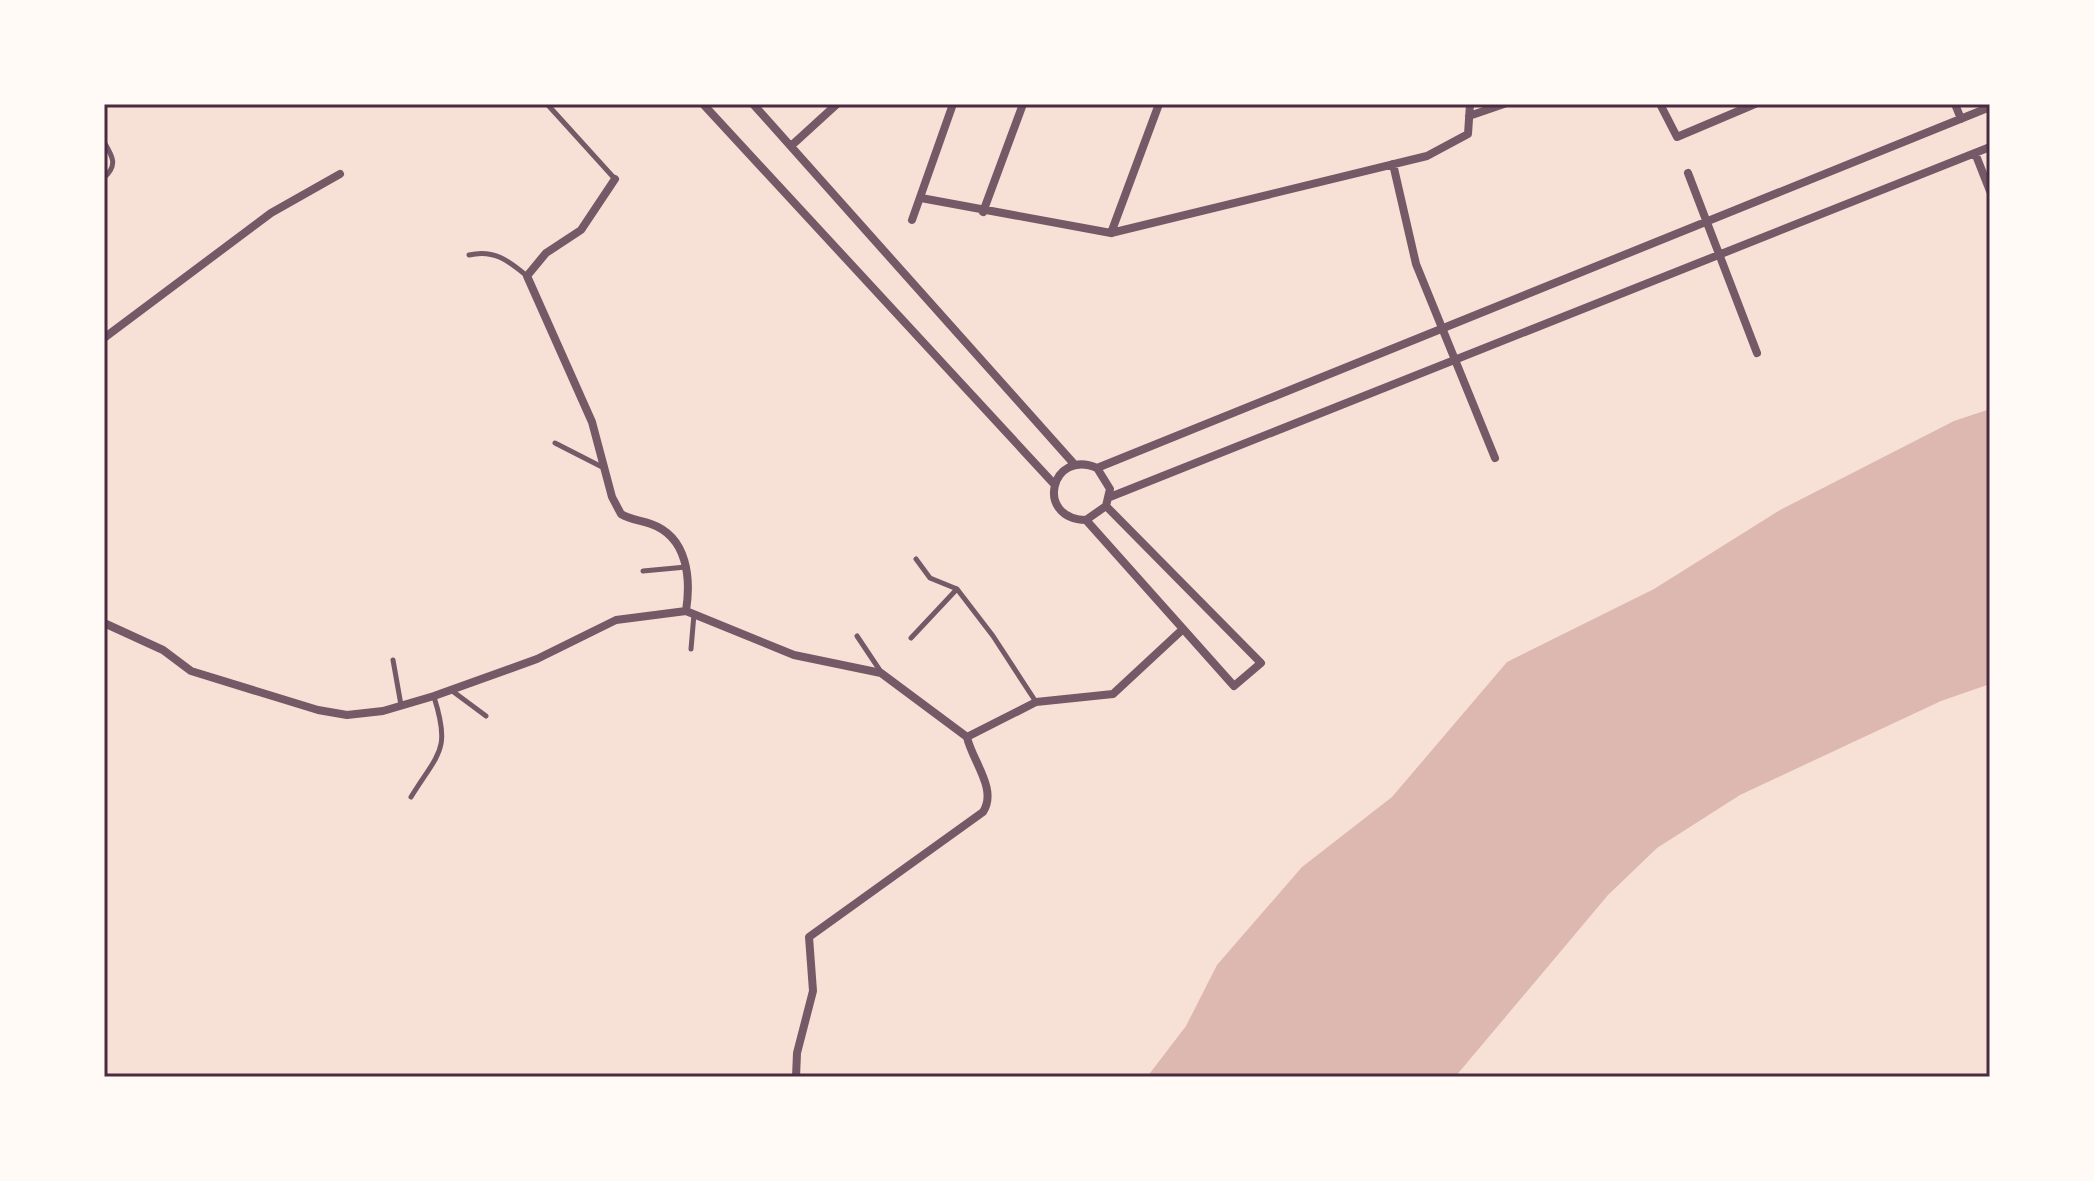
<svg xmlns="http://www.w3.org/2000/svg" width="2094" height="1181" font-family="'Varela Round',sans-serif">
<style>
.water{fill:#dcb8b0}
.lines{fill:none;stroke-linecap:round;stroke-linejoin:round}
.service{stroke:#755966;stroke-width:5}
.minor{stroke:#755966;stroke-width:8}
.neatline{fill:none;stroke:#4a2c40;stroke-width:3}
</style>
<rect width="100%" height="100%" fill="#f7e1d7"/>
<!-- water -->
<path class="water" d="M1990,409V684L1941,701L1740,795L1657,848L1608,895L1455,1077H1147L1186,1026L1217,965L1302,867L1392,797L1507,662L1654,589L1780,510L1954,421Z"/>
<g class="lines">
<!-- service -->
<path class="service" d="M547,104L615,179
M104,142C113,157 118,165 104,178
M469,255C493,249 508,260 527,276
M555,443L604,468
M916,559L930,578L957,589L993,636L1036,702
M643,571L686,567
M857,636L881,672
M911,638L957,589
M691,649L694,614
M393,660L401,705
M451,690L486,716
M411,797C439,752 451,750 434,697"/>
<!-- minor -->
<path class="minor" d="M703,104L1055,485
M753,104L1075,465
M1660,104L1677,137L1755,104
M1955,104L1961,119
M1469,116L1504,104
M791,146L837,104
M1975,153L1990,191
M1393,164L1416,264L1495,458
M1688,173L1757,353
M615,179L581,230L546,253L527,276L592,422L612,497L621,514C631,520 640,520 651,524C688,537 691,579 686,611
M921,198L1111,233L1427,156L1468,134L1470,104
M983,212L1023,104
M912,220L953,104
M1111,233L1159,104
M104,338L271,213L340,174
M1097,468L1990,107
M1110,497L1990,147
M1086,520L1106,506L1110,489L1097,468C1051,448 1034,519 1086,520L1234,686L1261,663L1106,506
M104,623L163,650L191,671L318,710L347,715L383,711L434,696L537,659L616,620L686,611L794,655L881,673L967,737L1036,702L1113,694L1183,629
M796,1077L797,1053L813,991L809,937L983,812C998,789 972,761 967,737"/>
</g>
<!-- border -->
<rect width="2094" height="1181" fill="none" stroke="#fffaf5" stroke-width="212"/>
<rect x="106" y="106" width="1882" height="969" class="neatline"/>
</svg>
